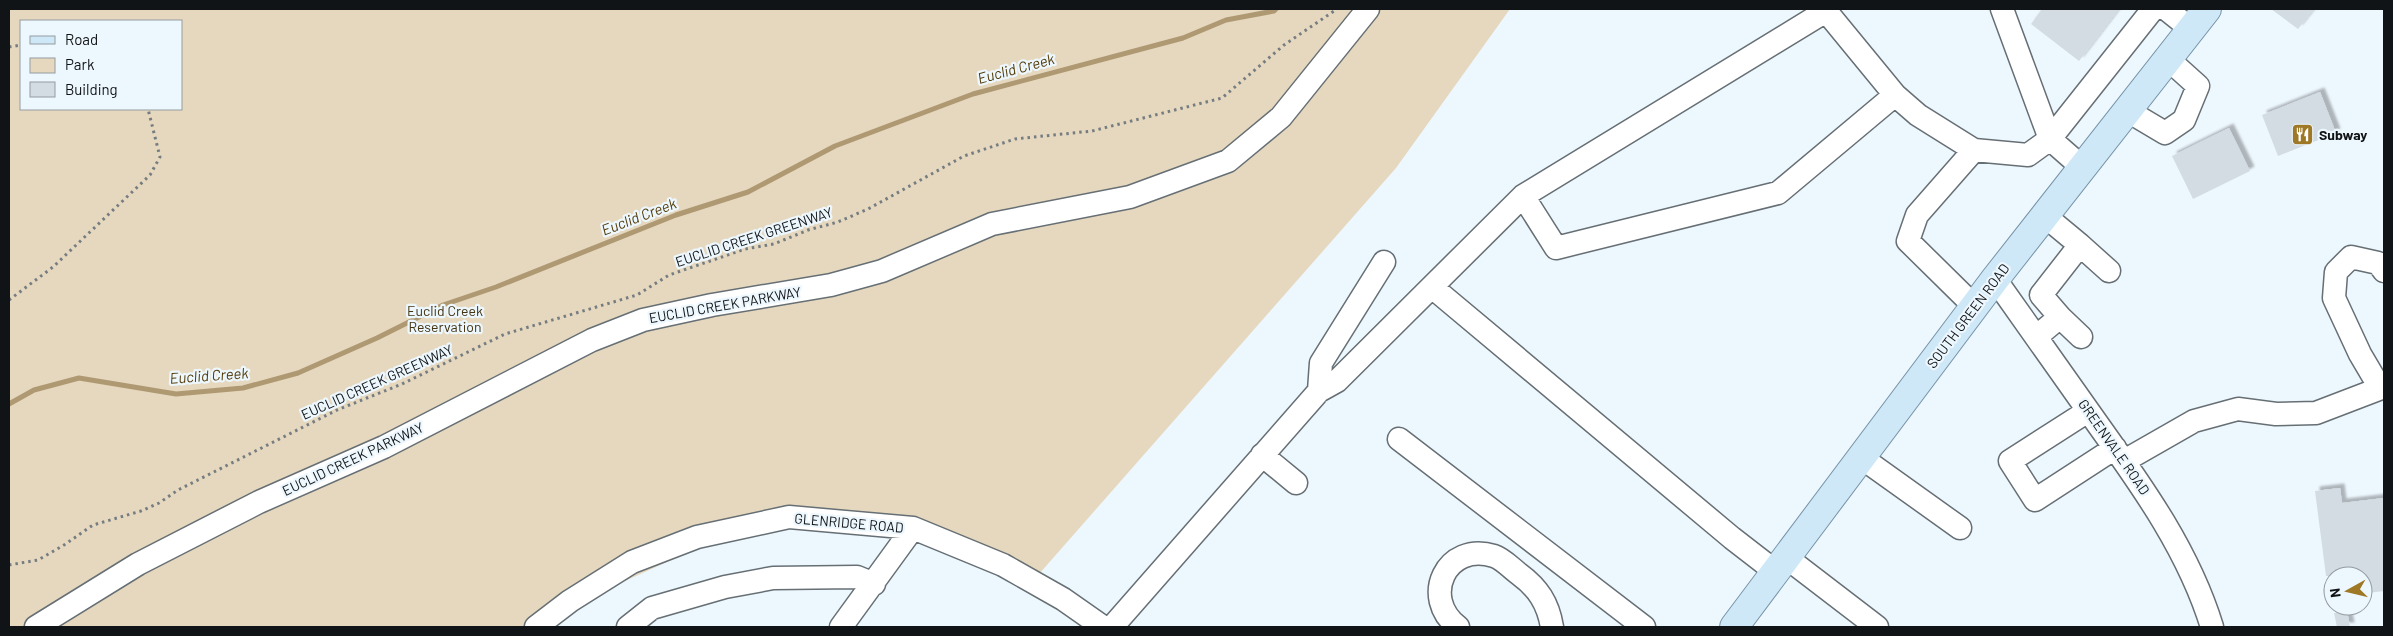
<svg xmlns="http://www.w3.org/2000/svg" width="2393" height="636" font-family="Barlow,sans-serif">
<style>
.green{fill:#e6d8bf;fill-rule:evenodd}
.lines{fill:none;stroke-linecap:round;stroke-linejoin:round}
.stream{stroke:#af9972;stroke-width:5}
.building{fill:#d3dce3;filter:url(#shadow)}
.minor-casing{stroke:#666f74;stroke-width:25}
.major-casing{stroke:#7693a6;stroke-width:30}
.path{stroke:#767d81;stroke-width:3;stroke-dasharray:2.5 4;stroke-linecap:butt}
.minor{stroke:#fff;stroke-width:22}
.major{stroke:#cee8f8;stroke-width:28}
.labels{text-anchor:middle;stroke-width:4.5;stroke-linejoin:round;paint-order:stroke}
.poi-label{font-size:14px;font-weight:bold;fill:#111416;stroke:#edf7fe;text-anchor:start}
.street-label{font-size:14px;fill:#111416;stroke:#edf7fe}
.park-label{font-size:14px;fill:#433311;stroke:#edf7fe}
.water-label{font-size:15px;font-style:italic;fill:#553d0a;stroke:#edf7fe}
</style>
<defs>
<filter id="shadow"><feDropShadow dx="4.5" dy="-4.5" stdDeviation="1" flood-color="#0004"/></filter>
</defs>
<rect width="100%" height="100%" fill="#edf7fe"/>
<!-- green -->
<path class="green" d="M9,9H1510L1396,168L1032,582L913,528L747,526L556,612L536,627H9ZM21,21H181V109H21Z"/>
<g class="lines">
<!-- stream -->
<path class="stream" d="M9,404L34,390L79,378L176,394L243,388L298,373L377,338L443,305L496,287L676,215L748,192L835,146L973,94L1183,38L1226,20L1274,11L1276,9"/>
</g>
<!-- building -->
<path class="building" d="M2042,9H2119L2079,61L2031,24Z
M2271,9H2314L2298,29Z
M2320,92L2336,133L2278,156L2262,115Z
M2229,128L2250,171L2193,199L2172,156Z
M2340,488L2342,503L2384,498V591L2368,593L2366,576H2326L2315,491Z
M2347,611L2350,627H2337L2334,613Z"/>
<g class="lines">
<defs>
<path id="minor" d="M2002,9L2050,139L2083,168
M2166,9L2191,29
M1895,95L1918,115L1974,150
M2128,111L2165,133L2184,120L2198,86L2168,59
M2080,245L2109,271
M1995,279C2030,328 2064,377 2099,426C2144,489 2189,552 2212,627
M1432,287L1732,538L1776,572
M1975,307L1908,241L1917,215L1974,150L2028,155L2050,139L2153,9
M2060,317L2081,337
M2036,337L2060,317L2041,295L2080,245L2045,216
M2380,388L2360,354L2334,298L2336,272L2351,257L2378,263L2384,271
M1319,391L1321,363L1384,262
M2088,411L2010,461L2035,500L2115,448
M1399,439L1644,627
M1262,455L1296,483
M1862,458L1960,528
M2124,461L2194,421L2238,409L2276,414L2316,413L2384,387
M1787,558L1877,627
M36,627L138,564L259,502L384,447L592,340L643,320L712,305L831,285L882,271L992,224L1130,197L1228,161L1281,117L1368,9
M536,627L570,601L632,562L697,537L789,517L913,528L1003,565L1063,599L1103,627
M628,627L652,608L725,587L773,578L857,577L874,584
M841,627L913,528
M1112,627L1319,391L1337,381L1523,196L1826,11L1895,95L1778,193L1556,248L1523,196
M1458,627C1420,598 1446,541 1494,556C1503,559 1511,568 1519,574C1538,588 1548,603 1552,627"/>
<path id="major" d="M1734,627L1995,279L2207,9"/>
</defs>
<!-- minor casing -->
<use href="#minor" class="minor-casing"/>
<!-- major casing -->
<use href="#major" class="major-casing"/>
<!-- path -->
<path class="path" d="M9,47L21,45
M9,300L53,267L150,175L160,157L148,109
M9,565L38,560L64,545L93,525L141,511L159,503L178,490L337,410L402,384L505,334L637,295L669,275L722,257L745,249L774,244L808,230L838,222L868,209L964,156L1015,139L1092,131L1222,98L1284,45L1337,9"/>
<!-- minor -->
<use href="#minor" class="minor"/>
<!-- major -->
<use href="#major" class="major"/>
</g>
<!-- icons -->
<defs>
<symbol id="restaurant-square" viewBox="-11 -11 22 22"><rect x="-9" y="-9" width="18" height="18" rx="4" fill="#9f7825" stroke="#edf7fe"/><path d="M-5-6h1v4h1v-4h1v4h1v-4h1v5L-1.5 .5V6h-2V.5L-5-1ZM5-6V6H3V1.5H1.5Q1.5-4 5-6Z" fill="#fff"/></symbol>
</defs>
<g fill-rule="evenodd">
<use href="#restaurant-square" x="2290" y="122" width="25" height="25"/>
</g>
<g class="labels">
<!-- poi labels -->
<g class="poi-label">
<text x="2319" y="140">Subway</text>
</g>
<!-- street labels -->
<g class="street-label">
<text transform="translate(754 237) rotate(-18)" y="5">EUCLID CREEK GREENWAY</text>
<text transform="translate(725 305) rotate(-10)" y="5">EUCLID CREEK PARKWAY</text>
<text transform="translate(1968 316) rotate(-53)" y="5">SOUTH GREEN ROAD</text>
<text transform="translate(377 382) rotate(-24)" y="5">EUCLID CREEK GREENWAY</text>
<text transform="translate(2114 447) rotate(55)" y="5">GREENVALE ROAD</text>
<text transform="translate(353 459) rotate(-25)" y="5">EUCLID CREEK PARKWAY</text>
<text transform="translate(849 523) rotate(5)" y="5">GLENRIDGE ROAD</text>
</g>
<!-- park labels -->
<g class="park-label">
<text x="445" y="316">Euclid Creek<tspan x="445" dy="16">Reservation</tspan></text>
</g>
<!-- water labels -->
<g class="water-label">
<text transform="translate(1016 69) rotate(-15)" y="5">Euclid Creek</text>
<text transform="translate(639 217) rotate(-21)" y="5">Euclid Creek</text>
<text transform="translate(209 376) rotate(-4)" y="5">Euclid Creek</text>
</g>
</g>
<!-- border -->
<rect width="2393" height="636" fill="none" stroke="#111416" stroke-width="20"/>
<!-- legend -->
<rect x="20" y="20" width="162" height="90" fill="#edf7fe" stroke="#959ca1"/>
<rect x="30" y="36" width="25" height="8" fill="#cee8f8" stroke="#959ca1"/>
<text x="65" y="45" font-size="15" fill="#111416">Road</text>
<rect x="30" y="58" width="25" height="15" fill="#e6d8bf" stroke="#959ca1"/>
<text x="65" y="70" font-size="15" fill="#111416">Park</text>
<rect x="30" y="82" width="25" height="15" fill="#d3dce3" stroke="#959ca1"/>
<text x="65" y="95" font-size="15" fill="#111416">Building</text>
<!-- north arrow -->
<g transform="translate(2348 591) rotate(262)"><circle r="24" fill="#edf7fe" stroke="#959ca1"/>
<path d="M0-4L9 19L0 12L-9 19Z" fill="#9f7825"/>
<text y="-8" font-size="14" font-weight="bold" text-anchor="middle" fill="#111416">N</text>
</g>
</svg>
